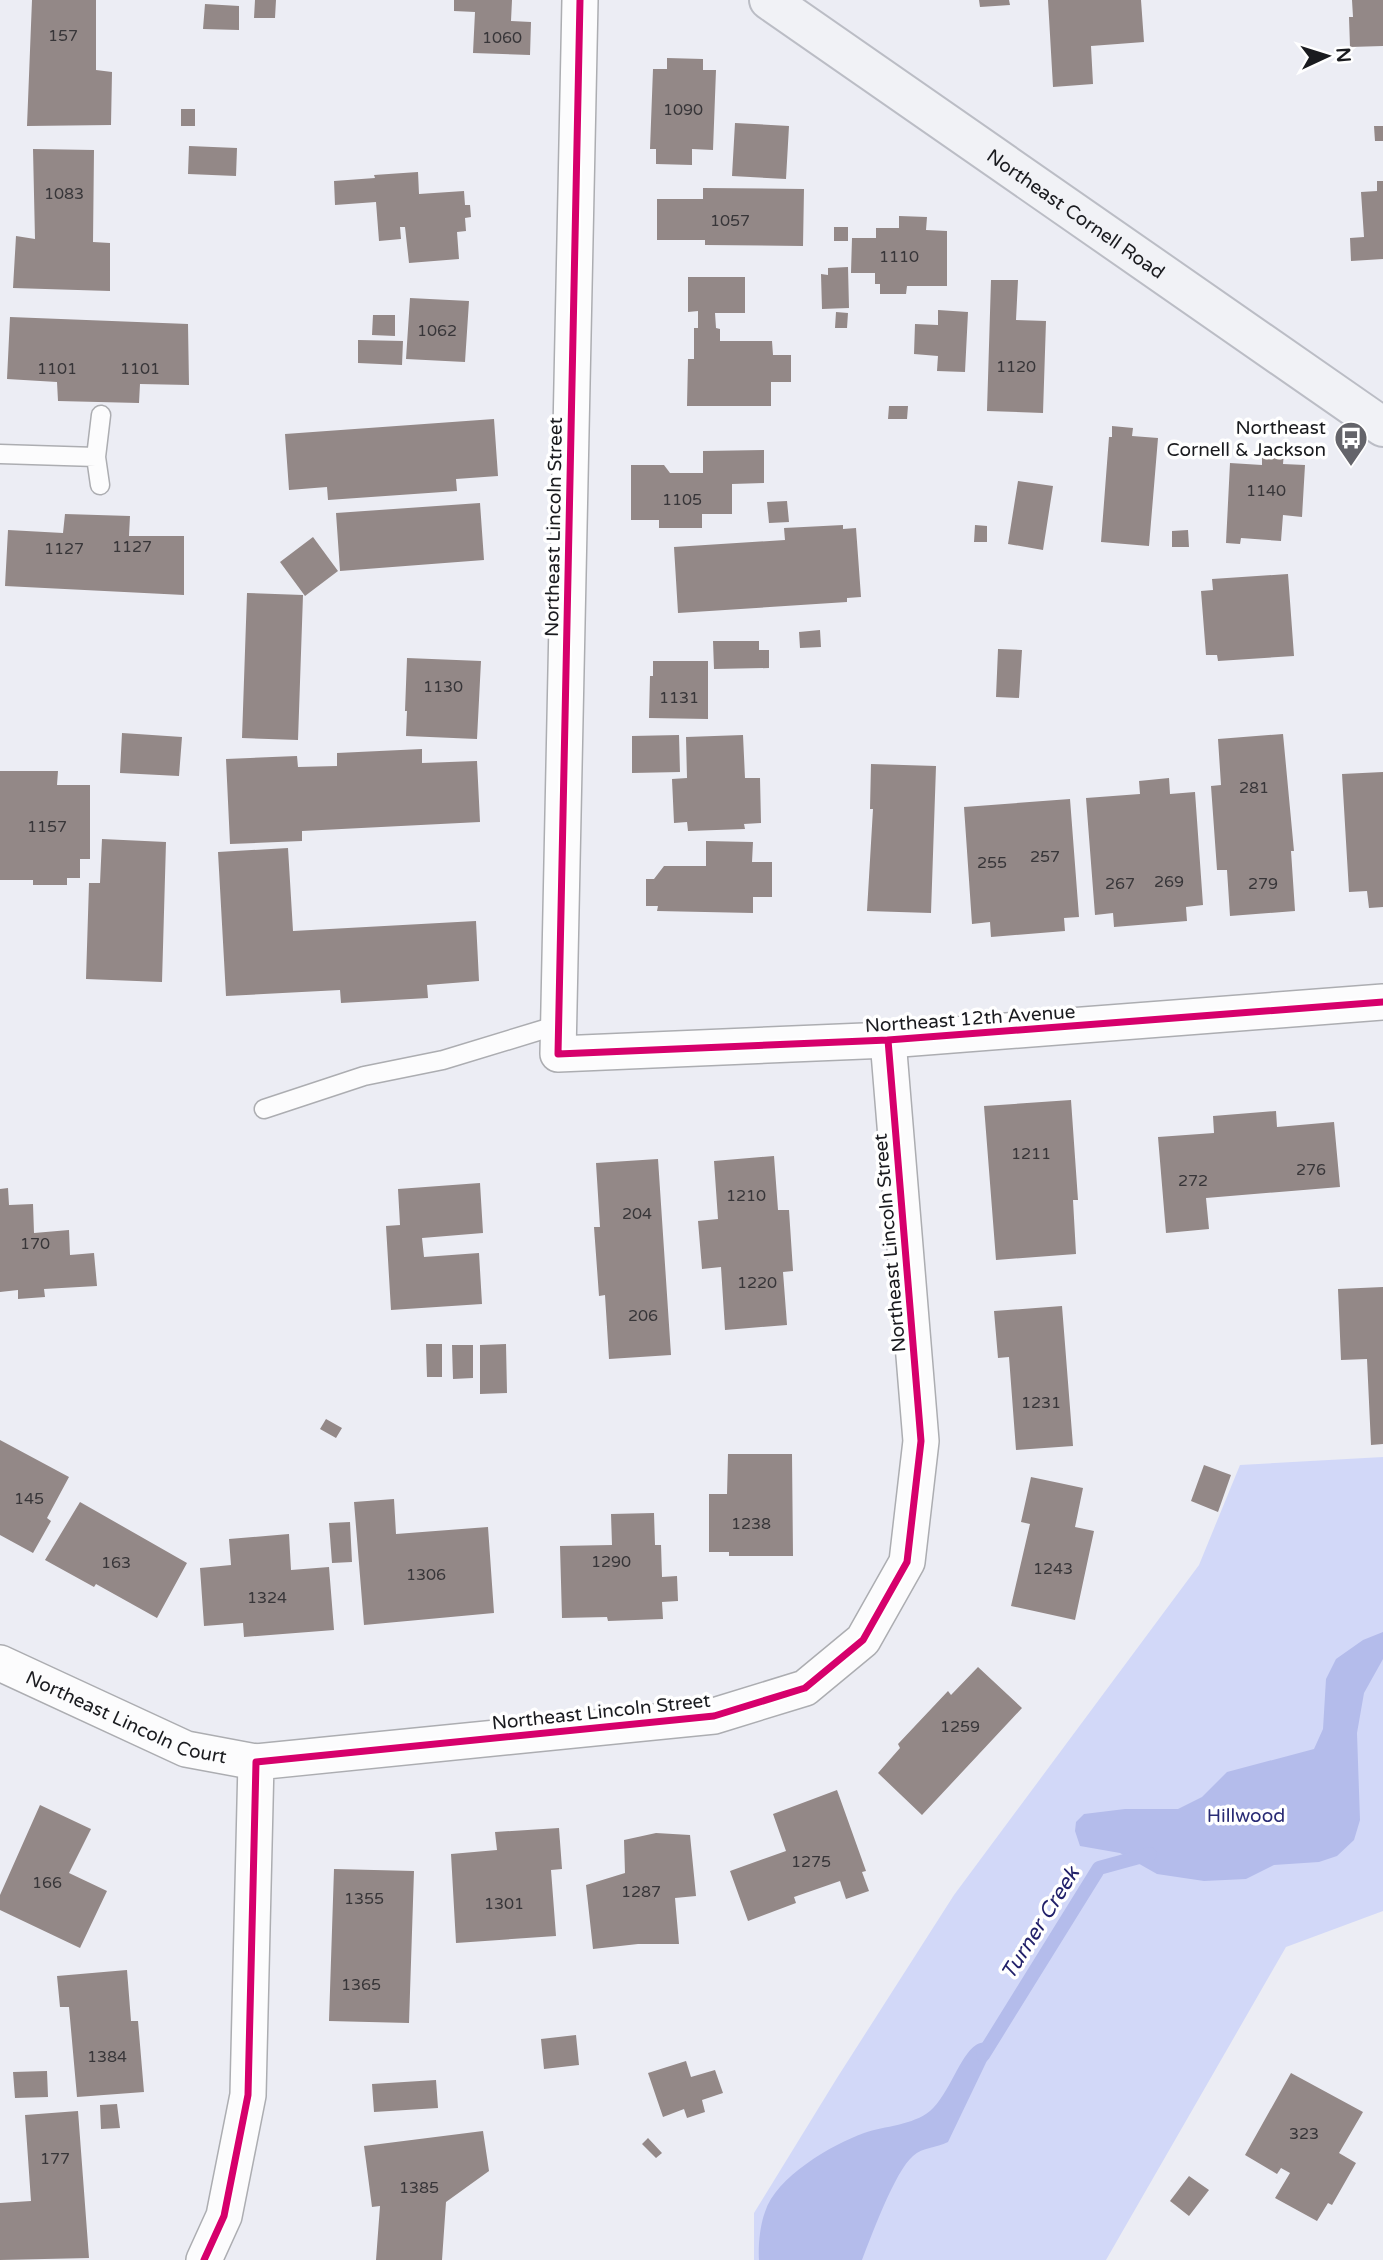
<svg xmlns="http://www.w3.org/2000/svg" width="1383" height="2260" font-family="'Varela Round',sans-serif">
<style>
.green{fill:#d2d8f8}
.water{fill:#b4bceb}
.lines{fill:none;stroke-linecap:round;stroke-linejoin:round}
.stream{stroke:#b4bceb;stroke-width:14}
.building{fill:#938887}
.service-casing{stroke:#acadb1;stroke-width:21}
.minor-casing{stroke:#acadb1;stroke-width:38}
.trunk-casing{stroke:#bbbdc5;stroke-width:42}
.service{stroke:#fcfcfd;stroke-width:18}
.minor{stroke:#fcfcfd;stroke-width:35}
.trunk{stroke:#f1f2f6;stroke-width:38}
.cycleway-casing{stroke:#fff;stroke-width:11}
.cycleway{stroke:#d6006c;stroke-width:7}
.labels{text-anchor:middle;stroke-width:7;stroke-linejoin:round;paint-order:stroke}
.number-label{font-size:16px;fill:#383639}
.street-label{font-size:19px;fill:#1a1b1f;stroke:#fff}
.poi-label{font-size:19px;fill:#1a1b1f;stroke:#fff;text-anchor:end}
.park-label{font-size:19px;fill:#2a2c75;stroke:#fff}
.water-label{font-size:21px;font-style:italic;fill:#22216a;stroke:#fff}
</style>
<rect width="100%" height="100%" fill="#ecedf4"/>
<!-- green -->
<path class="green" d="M1383,1457V1911L1286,1947L1106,2260H754V2213L837,2078L954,1895L1199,1565L1240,1465Z"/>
<!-- water -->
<path class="water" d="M1383,1632V1659L1364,1693L1357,1733L1360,1820L1354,1840L1337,1856L1319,1862L1274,1865L1246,1879L1204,1881L1157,1874L1120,1853L1080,1846L1075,1831L1076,1822L1084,1814L1125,1809H1178L1202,1797L1227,1772L1314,1749L1323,1729L1326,1679L1336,1659L1363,1640Z
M992,2041L994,2046L948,2142C936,2148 923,2147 913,2156C895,2171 871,2237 862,2260H759C758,2246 760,2225 765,2212C776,2177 831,2145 864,2133C885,2126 913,2125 930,2111C949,2095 960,2055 976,2045C980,2042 988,2042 992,2041Z"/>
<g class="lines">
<!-- stream -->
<path class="stream" d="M983,2055L1099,1868L1150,1854"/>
</g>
<!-- building -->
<path class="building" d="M32,0H96V70L112,72L111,125L27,126Z
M255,0H276L275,18H254Z
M454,0H512L511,21L531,22L530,55L473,53L475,12L454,11Z
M979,0H1009L1010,5L980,7Z
M1048,0H1141L1144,42L1091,46L1093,84L1053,87Z
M1352,0H1383V46L1350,47L1349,17H1353Z
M205,4L239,6V30L203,29Z
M667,58L703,59V70H716L713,150L692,149V165L656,164V149H650L653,69H667Z
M181,109H195V126H181Z
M735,123L789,126L786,179L732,176Z
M1374,126H1383V141H1375Z
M189,146L237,148L236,176L188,174Z
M33,149L94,150L93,242L110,243V291L13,288L16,236L35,239Z
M418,172L419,194L464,191L465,205H470L471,217L465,218L466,231L457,232L459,259L409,263L405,227H400L401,239L379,241L376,202L335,205L334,181L375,178L374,175Z
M1377,181H1383V259L1351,261L1350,238L1364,237L1361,192L1377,191Z
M703,188L804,189L803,246L705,245V240H657V199H703Z
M899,216L927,217L926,230L947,231V286H907L906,294H880V284H875V273H851L852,238H876V228H899Z
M834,227H848V241H834Z
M848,267L849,308L822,309L821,274L828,275V268Z
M688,277H745V313H715L716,328L720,329V341H772L773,355H791V382H771V406H687L688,359H694V328H698V311L688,312Z
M991,280H1018L1016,320L1046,321L1043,413L987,411Z
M410,298L469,301L465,362L406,359Z
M938,310L968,312L965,372L937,371L938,356L914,354L915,324L938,325Z
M836,312L848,313L847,328H835Z
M373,315H395V336L372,335Z
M10,317L188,324L189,385L140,384L139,403L58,401L57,382L7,379Z
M358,340L403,341L402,365L358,363Z
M889,406H908L907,419H888Z
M494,419L498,476L456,479L457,491L328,500L327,487L289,490L285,434Z
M1112,426L1133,428L1132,436L1158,438L1149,546L1101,542L1109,437H1112Z
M764,450V483L732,484V514H702V528H659V520H631V465H664L670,473H703V451Z
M1262,450L1284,451L1283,464L1305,465L1302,517L1283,515L1281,541L1241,538L1240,544L1226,543L1230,463L1262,465Z
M1018,481L1053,486L1043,550L1008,544Z
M787,501L789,522L769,523L767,502Z
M480,503L484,560L340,571L336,513Z
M65,514L130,516L129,536H184V595L5,586L8,530L63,533Z
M843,525V529L856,528L861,597L847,598V602L678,613L674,547L785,540L784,528Z
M975,525L987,526V542H974Z
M1188,530L1189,547H1172V531Z
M313,537L338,571L305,596L280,562Z
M1288,574L1294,656L1218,661L1217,655H1206L1201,591L1213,590L1212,579Z
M247,593L303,595L298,740L242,738Z
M820,630L821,647L800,648L799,632Z
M713,641H759V650H769V668L714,669Z
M998,649L1022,650L1019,698L996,697Z
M407,658L481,661L477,739L406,736L407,711H405Z
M653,661H708V719L649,718L650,676H653Z
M122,733L182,737L179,776L120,773Z
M1283,734L1294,851H1291L1295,911L1230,916L1227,870H1217L1211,786L1221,785L1218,739Z
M679,735L680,772L632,773V736Z
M743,735L745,778H760L761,823L744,824L745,829L688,831L687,822L674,823L672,779L687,778L686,737Z
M422,749V763L477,761L480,822L302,831V841L230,844L226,759L297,756L298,767L337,766V753Z
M871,764L936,766L931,913L867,911L873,809H870Z
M0,771H58L57,785H90V859H80V878H67V885H33V880H0Z
M1383,772V907L1369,908L1367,891L1349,892L1342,774Z
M1169,778L1170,794L1195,792L1203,905L1186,907L1187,921L1114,927L1113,913L1095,915L1086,798L1140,794L1139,781Z
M1070,799L1079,917L1064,918L1065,931L991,937L990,922L972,924L964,807Z
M102,839L166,842L162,982L86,979L89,883H100Z
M706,841L753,842L752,862H772V897H753V913L657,911L658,906H646V879H654L664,866H706Z
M288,848L293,931L476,921L479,981L427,985L428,998L341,1003L340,990L226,996L218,852Z
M1071,1100L1078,1200H1073L1076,1254L996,1260L984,1106Z
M1276,1111L1277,1127L1334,1122L1340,1187L1206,1198L1209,1229L1166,1233L1158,1137L1214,1133L1213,1116Z
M774,1156L778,1210H789L793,1271L783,1272L787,1325L725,1330L721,1267L702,1269L698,1221L718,1219L714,1161Z
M658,1159L671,1355L609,1359L605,1295L599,1296L594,1227H600L596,1163Z
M480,1183L483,1233L422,1238L424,1257L479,1253L482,1304L391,1310L386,1226L400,1225L398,1189Z
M8,1188L9,1205L33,1204L34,1233L69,1230L70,1255L94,1253L97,1286L44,1289L45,1297L18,1299V1290L0,1292V1189Z
M1383,1287V1444L1371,1445L1367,1359L1341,1360L1338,1289Z
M1062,1306L1073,1446L1016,1450L1009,1357L998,1358L994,1311Z
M426,1344H442V1377H427Z
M506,1344L507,1393L480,1394V1345Z
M452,1345H473V1378L453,1379Z
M326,1419L342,1428L336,1438L320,1429Z
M0,1440L69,1477L47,1518L51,1521L33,1553L0,1535Z
M728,1454H792L793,1556H729V1552H709V1494H727Z
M1204,1465L1231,1475L1218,1512L1191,1501Z
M1031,1477L1083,1488L1075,1527L1094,1531L1075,1620L1011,1606L1030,1524L1021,1522Z
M394,1499L396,1534L488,1527L494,1613L364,1625L354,1502Z
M80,1502L187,1563L157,1618L96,1584L94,1587L45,1560Z
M654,1513L655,1545H661L662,1577L677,1576L678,1601L662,1602L663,1619L608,1621L607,1617L562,1618L560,1546L612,1545L611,1514Z
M350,1522L352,1562L332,1563L329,1523Z
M289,1534L291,1570L329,1567L334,1630L244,1637L243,1623L204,1626L200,1568L231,1565L229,1539Z
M978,1667L1022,1708L922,1815L878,1773L900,1748L898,1744L948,1691L951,1695Z
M837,1790L866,1871L862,1872L869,1891L846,1899L840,1881L794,1897L796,1903L748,1921L730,1871L786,1851L773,1814Z
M40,1805L91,1829L69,1873L107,1891L80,1948L0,1910V1895Z
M559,1828L562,1869L551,1870L556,1936L456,1943L451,1854L497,1850L495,1832Z
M656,1833L690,1835L696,1896L675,1898L679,1944H638L593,1949L586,1885L625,1873L624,1840Z
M334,1869L414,1871L409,2023L329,2021Z
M127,1970L131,2021H138L144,2092L77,2097L69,2007H60L57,1976Z
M576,2035L579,2065L544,2069L541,2039Z
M686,2061L691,2077L715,2070L723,2093L702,2100L705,2112L687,2118L684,2109L663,2117L648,2073Z
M47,2071L48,2097L15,2098L13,2072Z
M1291,2073L1363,2112L1339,2153L1356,2163L1332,2205L1328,2203L1317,2221L1275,2198L1290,2173L1281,2168L1277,2174L1245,2155Z
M436,2080L438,2108L374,2112L372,2084Z
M117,2104L120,2128L101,2129L100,2105Z
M78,2111L89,2258L0,2260V2203L31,2201L25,2115Z
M483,2131L489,2171L446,2202L442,2260H376L380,2206L372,2207L364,2146Z
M648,2138L662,2153L656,2158L642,2144Z
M1189,2176L1209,2190L1189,2216L1170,2201Z"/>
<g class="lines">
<defs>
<path id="service" d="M0,454L96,457L100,485
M96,457L101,415
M264,1109L364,1076L443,1060L558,1025"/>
<g id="minor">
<path d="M580,0L558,1054L888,1040L1383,1002"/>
<path id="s1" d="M0,1663L186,1749L256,1762"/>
<path d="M204,2260L224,2216L248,2095L256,1762L714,1716L805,1688L863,1640L907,1562L921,1441L888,1040"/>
</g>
<g id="trunk">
<path id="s2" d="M769,0L1383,427"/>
</g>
</defs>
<!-- service casing -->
<use href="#service" class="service-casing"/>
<!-- minor casing -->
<use href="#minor" class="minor-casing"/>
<!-- trunk casing -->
<use href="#trunk" class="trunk-casing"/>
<!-- service -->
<use href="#service" class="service"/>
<!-- minor -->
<use href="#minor" class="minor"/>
<!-- trunk -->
<use href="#trunk" class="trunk"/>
<defs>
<path id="cycleway" d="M580,0L558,1054L888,1040L1383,1002
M204,2260L224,2216L248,2095L256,1762L714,1716L805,1688L863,1640L907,1562L921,1441L888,1040"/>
</defs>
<!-- cycleway casing -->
<use href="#cycleway" class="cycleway-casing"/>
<!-- cycleway -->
<use href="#cycleway" class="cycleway"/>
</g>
<!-- icons -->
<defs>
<symbol id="bus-pin" viewBox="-11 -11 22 30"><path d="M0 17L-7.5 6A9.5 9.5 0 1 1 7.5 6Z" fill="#64646a" stroke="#fff"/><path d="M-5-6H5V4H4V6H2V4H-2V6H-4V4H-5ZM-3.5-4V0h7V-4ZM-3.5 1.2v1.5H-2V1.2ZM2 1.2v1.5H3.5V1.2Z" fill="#fff"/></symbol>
</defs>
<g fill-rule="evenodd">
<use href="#bus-pin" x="1332" y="419" width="38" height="52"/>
</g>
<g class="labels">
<!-- number labels -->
<g class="number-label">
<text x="63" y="41">157</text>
<text x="502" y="43">1060</text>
<text x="683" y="115">1090</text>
<text x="64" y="199">1083</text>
<text x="730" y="226">1057</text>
<text x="899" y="262">1110</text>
<text x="437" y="336">1062</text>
<text x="1016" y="372">1120</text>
<text x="57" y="374">1101</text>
<text x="140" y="374">1101</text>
<text x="1266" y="496">1140</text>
<text x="682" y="505">1105</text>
<text x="132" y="552">1127</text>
<text x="64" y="554">1127</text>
<text x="443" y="692">1130</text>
<text x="679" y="703">1131</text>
<text x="1254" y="793">281</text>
<text x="47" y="832">1157</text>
<text x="1045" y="862">257</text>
<text x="992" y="868">255</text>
<text x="1169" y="887">269</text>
<text x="1120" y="889">267</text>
<text x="1263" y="889">279</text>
<text x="1031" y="1159">1211</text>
<text x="1311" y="1175">276</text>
<text x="1193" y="1186">272</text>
<text x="746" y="1201">1210</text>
<text x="637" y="1219">204</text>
<text x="35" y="1249">170</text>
<text x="757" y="1288">1220</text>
<text x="643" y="1321">206</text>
<text x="1041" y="1408">1231</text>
<text x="29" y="1504">145</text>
<text x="751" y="1529">1238</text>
<text x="611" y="1567">1290</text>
<text x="116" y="1568">163</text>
<text x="1053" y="1574">1243</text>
<text x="426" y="1580">1306</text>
<text x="267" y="1603">1324</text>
<text x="960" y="1732">1259</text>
<text x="811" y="1867">1275</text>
<text x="47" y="1888">166</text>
<text x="641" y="1897">1287</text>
<text x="364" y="1904">1355</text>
<text x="504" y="1909">1301</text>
<text x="361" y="1990">1365</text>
<text x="107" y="2062">1384</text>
<text x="1304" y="2139">323</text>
<text x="55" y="2164">177</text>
<text x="419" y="2193">1385</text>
</g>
<!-- street labels -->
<g class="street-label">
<text dy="7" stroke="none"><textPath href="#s2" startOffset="374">Northeast Cornell Road</textPath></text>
<text transform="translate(553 527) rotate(-89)" y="7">Northeast Lincoln Street</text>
<text transform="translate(970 1018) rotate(-4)" y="7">Northeast 12th Avenue</text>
<text transform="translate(889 1243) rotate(-95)" y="7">Northeast Lincoln Street</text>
<text transform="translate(601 1711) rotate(-6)" y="7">Northeast Lincoln Street</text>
<text dy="7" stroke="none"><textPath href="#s1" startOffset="138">Northeast Lincoln Court</textPath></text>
</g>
<!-- poi labels -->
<g class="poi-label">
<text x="1326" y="434">Northeast<tspan x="1326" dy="22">Cornell &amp; Jackson</tspan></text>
</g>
<!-- park labels -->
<g class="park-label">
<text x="1246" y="1822">Hillwood</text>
</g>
<!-- water labels -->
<g class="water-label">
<text transform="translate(1040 1923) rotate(-58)" y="7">Turner Creek</text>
</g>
</g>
<!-- north arrow -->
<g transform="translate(1327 56) rotate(86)" stroke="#ffffff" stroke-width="5" paint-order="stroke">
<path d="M0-5L12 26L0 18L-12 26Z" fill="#1a1b1f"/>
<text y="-10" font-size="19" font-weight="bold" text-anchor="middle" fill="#1a1b1f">N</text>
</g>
</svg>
